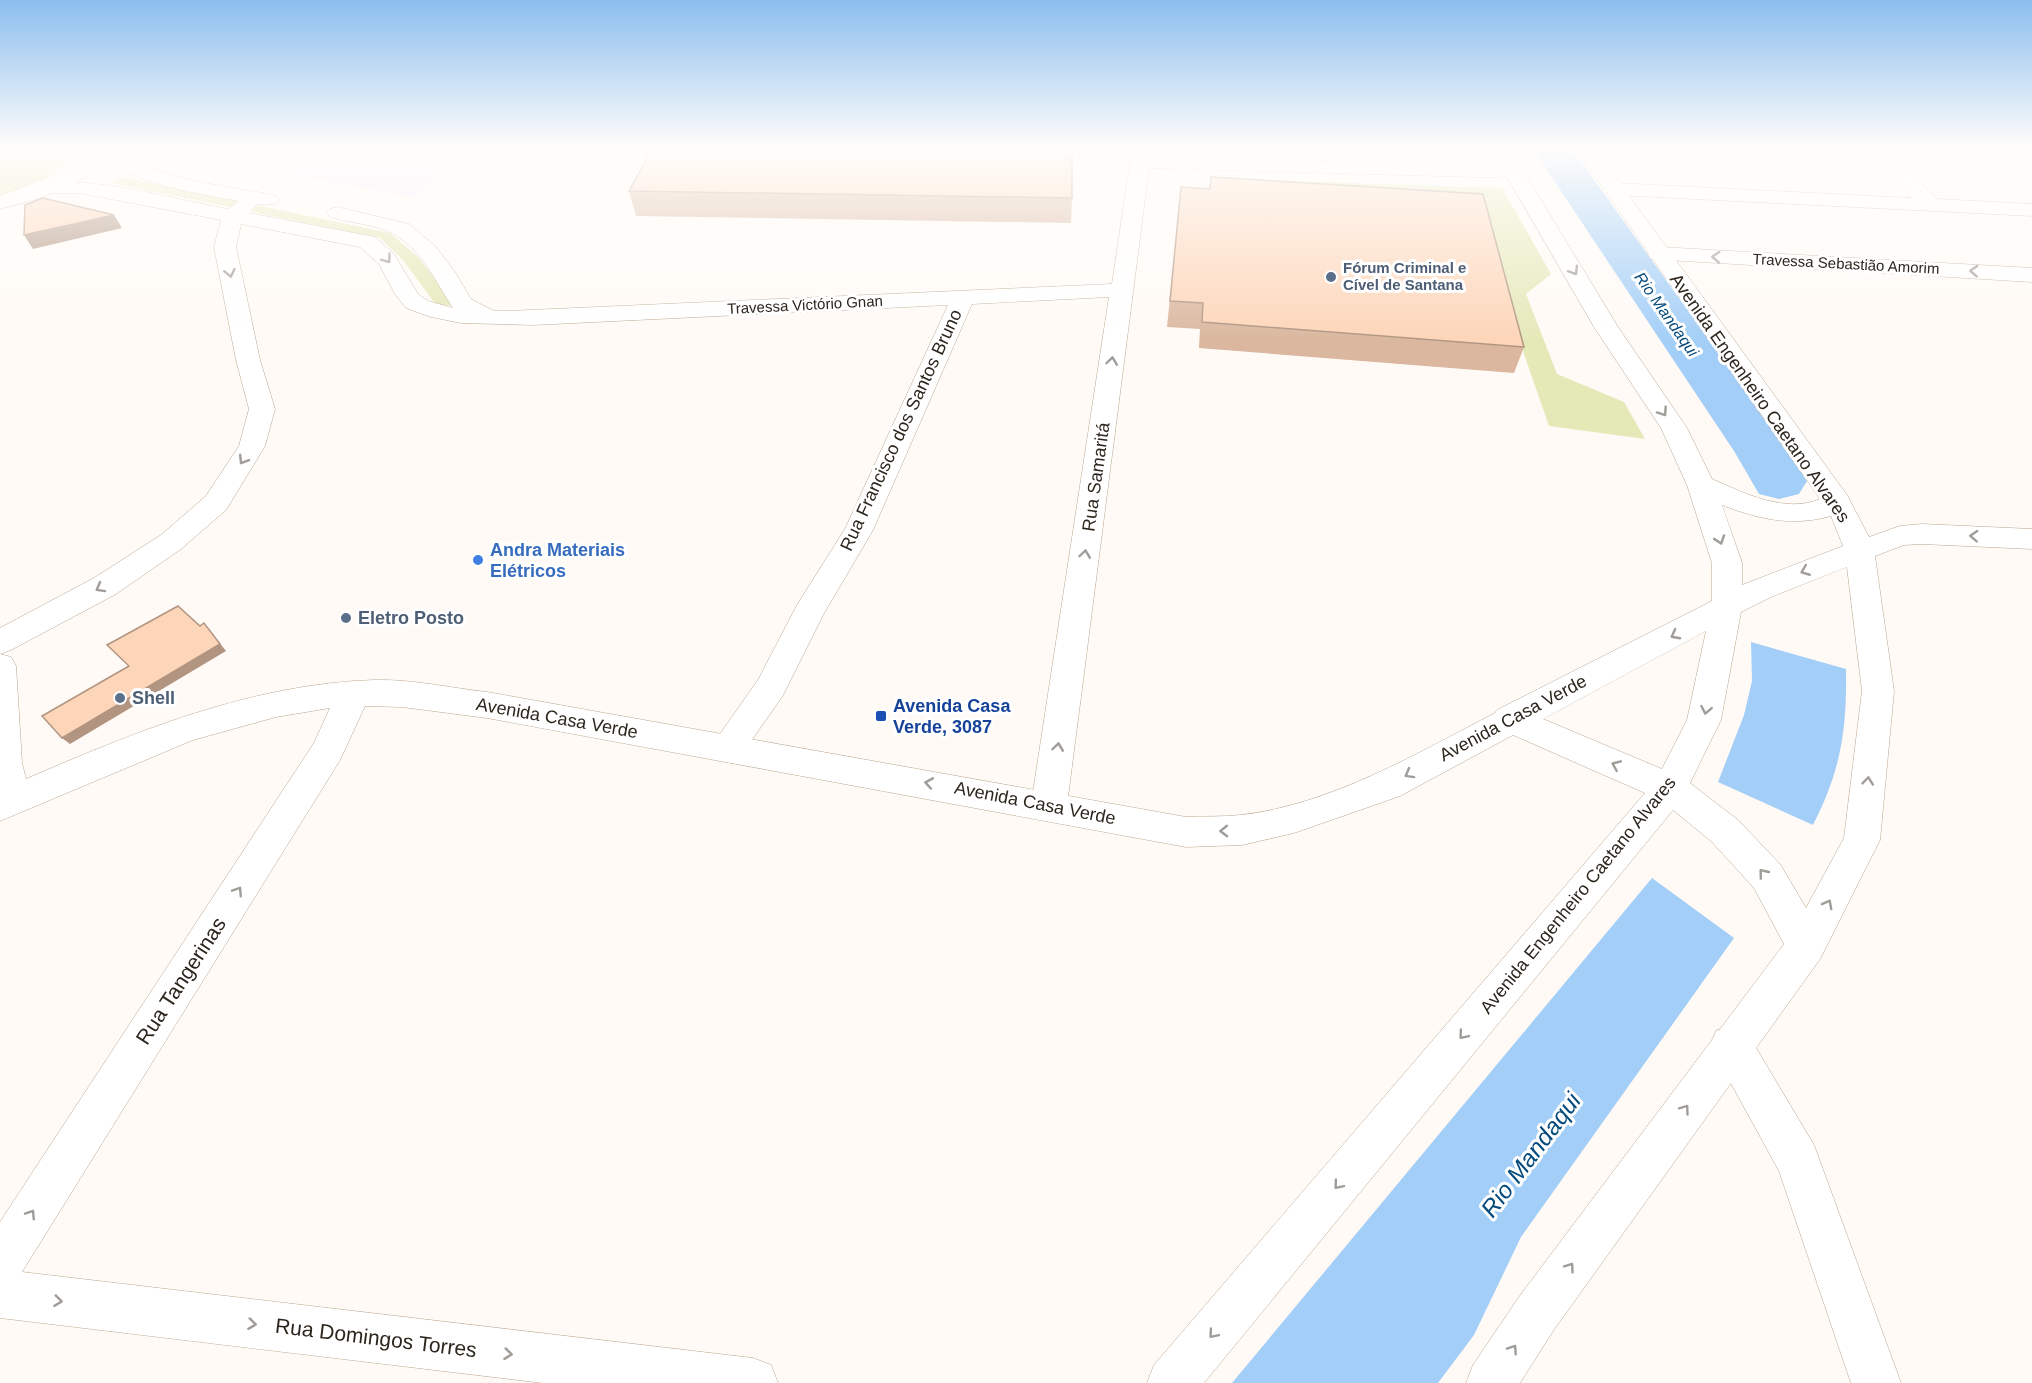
<svg xmlns="http://www.w3.org/2000/svg" width="2032" height="1383" font-family="Arial,sans-serif">
<style>
.industrial{fill:#f7edfd}
.green{fill:#e5e8b7}
.water{fill:#a3cef7}
.lines{fill:none;stroke-linecap:round;stroke-linejoin:round}
.river{fill:#a3cef7;fill-rule:evenodd}
.minor-casing{stroke:#baa690;stroke-width:1}
.major-casing{stroke:#baa690;stroke-width:1}
.minor{fill:#fff;fill-rule:evenodd}
.major{fill:#fff;fill-rule:evenodd}
.wall{fill:#dab79e}
.shaded-wall{fill:#b19581}
.building{fill:#fdd5b8;stroke:#b19581;stroke-width:1.5}
.oneway{stroke:#a09d99}
.service-dot{fill:#5c6f8a;stroke:#fff;stroke-width:2}
.shop-dot{fill:#3f7fe0;stroke:#fff;stroke-width:2}
.transit-dot{fill:#1a4fb4;stroke:#fff;stroke-width:2}
.labels{text-anchor:middle;stroke-width:6;stroke-linejoin:round;paint-order:stroke}
.far-street-label{font-size:15px;fill:#2d261d;stroke:#fff}
.far-service-label{font-size:15px;font-weight:bold;fill:#4e5e75;stroke:#fff;text-anchor:start}
.far-water-label{font-size:16px;font-style:italic;fill:#054a7c;stroke:#fff}
.street-label{font-size:18px;fill:#2d261d;stroke:#fff}
.shop-label{font-size:18px;font-weight:bold;fill:#366cbe;stroke:#fff;text-anchor:start}
.service-label{font-size:18px;font-weight:bold;fill:#4e5e75;stroke:#fff;text-anchor:start}
.transit-label{font-size:18px;font-weight:bold;fill:#164399;stroke:#fff;text-anchor:start}
.near-street-label{font-size:21px;fill:#2d261d;stroke:#fff}
.near-water-label{font-size:24px;font-style:italic;fill:#054a7c;stroke:#fff}
</style>
<rect width="100%" height="100%" fill="#fffaf6"/>
<!-- industrial -->
<path class="industrial" d="M157,149H460L415,198Z"/>
<!-- green -->
<path class="green" d="M0,149H83C62,173 30,186 0,195Z
M122,177L390,233L418,257L455,305L437,306L403,260L380,238L112,183Z
M1229,179L1502,188L1551,274L1526,294L1557,374L1624,402L1645,439L1549,426L1473,207Z"/>
<!-- water -->
<path class="water" d="M1751,642L1846,669C1847,730 1841,770 1813,825L1718,782L1744,715L1752,681Z
M1652,878L1734,938L1521,1237L1474,1335L1438,1383H1232Z"/>
<g class="lines">
<!-- river -->
<path class="river" d="M1533,149H1572L1788,450L1807,481L1799,494L1779,499L1759,494L1734,451Z"/>
<defs>
<path id="minor" d="M95,149C119,149 140,166 164,173C198,183 234,188 269,194L276,196L279,200L276,204H258L249,213L375,237L394,254L418,294L428,301L453,308C435,281 423,251 394,234C379,225 347,222 330,217L327,213L330,209L337,207L409,224L436,247L455,272L471,299L494,311H508L1112,284L1132,149H1152L1151,156L1513,166L1520,168L1523,172L1520,176L1513,178L1149,168L1067,805L1062,816L1049,820L1036,816L1031,805L1109,297L972,304L873,530L823,615L782,697L739,758L727,762L715,758L710,748L758,680L797,605L845,529L948,305L533,325L461,323L431,317L406,308L395,294L379,264L360,247L241,224L236,247L260,360L275,409L265,446L226,510L181,549L116,594L11,650L0,654V628L94,578L161,535L206,496L239,446L249,409L236,360L214,247L221,220L79,193H36L33,189L36,185C84,173 177,200 228,209L239,201C190,192 138,184 96,156L93,152Z
M1864,149H1885L1937,199L2032,204V216L1615,195L1608,193L1605,189L1608,185L1615,183L1912,198Z
M1659,247L2032,268V282L1651,259L1648,254L1651,249Z
M1731,1025L1746,1031L1814,1145L1901,1383H1851L1779,1171L1710,1045L1716,1031Z"/>
<path id="major" d="M94,149H114C90,185 40,199 0,209V196L63,172Z
M1491,149H1510L1618,327L1687,428L1712,479C1744,493 1785,514 1820,499L1576,149H1595L1847,495L1869,537L1900,526L1922,524L2032,529V549L1922,544L1904,545L1875,556L1894,691L1880,840L1820,959L1553,1331L1520,1383H1466L1473,1365L1519,1297L1784,944L1754,888L1712,842L1673,810L1204,1383H1147L1154,1365L1645,793L1513,735L1400,796L1294,833L1242,845L1186,847L487,718L402,707L365,706L340,760L22,1272L753,1358L771,1365L778,1383H543L0,1318V1222L314,743L330,708L276,717L193,740L0,821V654L11,657L16,666L22,763L26,779C137,731 252,684 374,680C412,679 450,688 487,692L1186,817C1204,816 1223,817 1241,815C1330,805 1418,753 1495,713L1497,710L1712,601V563L1687,485L1661,428L1594,327ZM1722,505C1758,519 1792,527 1831,516L1843,546L1742,585V563ZM1847,567L1862,691L1844,838L1806,908L1780,864L1738,820L1690,783L1721,720L1741,612L1771,597ZM1706,631L1687,720L1662,769L1543,719Z"/>
</defs>
<!-- minor casing -->
<use href="#minor" class="minor-casing"/>
<!-- major casing -->
<use href="#major" class="major-casing"/>
<!-- minor -->
<use href="#minor" class="minor"/>
<!-- major -->
<use href="#major" class="major"/>
</g>
<!-- wall -->
<path class="wall" d="M1211,177L1524,347L1514,373L1199,348L1200,329L1167,327L1181,187L1209,189Z
M629,191L1072,198L1071,223L636,216Z"/>
<!-- shaded-wall -->
<path class="shaded-wall" d="M114,215L122,228L33,249L24,235Z
M204,623L226,651L70,744L62,738Z"/>
<!-- building -->
<path class="building" d="M652,149H1072V198L629,191Z
M1211,177L1483,194L1524,347L1202,322L1203,303L1170,301L1181,187L1210,189Z
M43,198L114,215L24,235L25,205Z
M178,606L200,626L204,623L220,644L62,738L42,716L129,666L107,645Z"/>
<!-- one-way arrows -->
<defs><path id="oneway-chevron" d="M-2-3.5L2.5 0L-2 3.5" fill="none" stroke-width="1.6" stroke-linecap="round" stroke-linejoin="round" transform="scale(1.5)"/></defs>
<g class="oneway">
<use href="#oneway-chevron" transform="translate(1716 257) rotate(-177)"/>
<use href="#oneway-chevron" transform="translate(387 259) rotate(54)"/>
<use href="#oneway-chevron" transform="translate(1574 271) rotate(59)"/>
<use href="#oneway-chevron" transform="translate(1974 271) rotate(-177)"/>
<use href="#oneway-chevron" transform="translate(230 273) rotate(78)"/>
<use href="#oneway-chevron" transform="translate(1112 361) rotate(-82)"/>
<use href="#oneway-chevron" transform="translate(1663 412) rotate(56)"/>
<use href="#oneway-chevron" transform="translate(243 460) rotate(122)"/>
<use href="#oneway-chevron" transform="translate(1974 536) rotate(-177)"/>
<use href="#oneway-chevron" transform="translate(1720 540) rotate(71)"/>
<use href="#oneway-chevron" transform="translate(1085 554) rotate(-82)"/>
<use href="#oneway-chevron" transform="translate(1805 571) rotate(158)"/>
<use href="#oneway-chevron" transform="translate(100 588) rotate(151)"/>
<use href="#oneway-chevron" transform="translate(1675 635) rotate(152)"/>
<use href="#oneway-chevron" transform="translate(1706 710) rotate(101)"/>
<use href="#oneway-chevron" transform="translate(1058 747) rotate(-82)"/>
<use href="#oneway-chevron" transform="translate(1616 765) rotate(-157)"/>
<use href="#oneway-chevron" transform="translate(1409 774) rotate(151)"/>
<use href="#oneway-chevron" transform="translate(1868 781) rotate(-84)"/>
<use href="#oneway-chevron" transform="translate(929 783) rotate(-170)"/>
<use href="#oneway-chevron" transform="translate(1224 831) rotate(179)"/>
<use href="#oneway-chevron" transform="translate(1763 873) rotate(-129)"/>
<use href="#oneway-chevron" transform="translate(238 891) rotate(-57)"/>
<use href="#oneway-chevron" transform="translate(1828 904) rotate(-62)"/>
<use href="#oneway-chevron" transform="translate(1463 1035) rotate(130)"/>
<use href="#oneway-chevron" transform="translate(1685 1109) rotate(-54)"/>
<use href="#oneway-chevron" transform="translate(1338 1185) rotate(130)"/>
<use href="#oneway-chevron" transform="translate(31 1214) rotate(-57)"/>
<use href="#oneway-chevron" transform="translate(1570 1267) rotate(-54)"/>
<use href="#oneway-chevron" transform="translate(58 1301) rotate(7)"/>
<use href="#oneway-chevron" transform="translate(252 1324) rotate(7)"/>
<use href="#oneway-chevron" transform="translate(1213 1334) rotate(130)"/>
<use href="#oneway-chevron" transform="translate(1513 1349) rotate(-56)"/>
<use href="#oneway-chevron" transform="translate(508 1354) rotate(7)"/>
</g>
<!-- sky -->
<linearGradient id="sky" x2="0" y2="1"><stop stop-color="#8cbeee"/><stop offset="0.43" stop-color="#fffdfb"/><stop offset="1" stop-color="#fffdfb" stop-opacity="0"/></linearGradient>
<rect width="2032" height="343" fill="url(#sky)"/>
<!-- markers -->
<g class="service-dot">
<circle cx="1331" cy="277" r="6"/>
<circle cx="346" cy="618" r="6"/>
<circle cx="120" cy="698" r="6"/>
</g>
<circle class="shop-dot" cx="478" cy="560" r="6"/>
<rect class="transit-dot" x="875" y="710" width="12" height="12" rx="3"/>
<g class="labels">
<!-- far-street labels -->
<g class="far-street-label">
<text transform="translate(1846 264) rotate(3)" y="5">Travessa Sebastião Amorim</text>
<text transform="translate(805 305) rotate(-3)" y="5">Travessa Victório Gnan</text>
</g>
<!-- far-service labels -->
<g class="far-service-label">
<text x="1343" y="273">Fórum Criminal e<tspan x="1343" dy="17">Cível de Santana</tspan></text>
</g>
<!-- far-water labels -->
<g class="far-water-label">
<text transform="translate(1667 314) rotate(55)" y="6">Rio Mandaqui</text>
</g>
<!-- street labels -->
<g class="street-label">
<text transform="translate(1760 398) rotate(55)" y="6">Avenida Engenheiro Caetano Alvares</text>
<text transform="translate(901 430) rotate(-65)" y="6">Rua Francisco dos Santos Bruno</text>
<text transform="translate(1096 477) rotate(-82)" y="6">Rua Samaritá</text>
<text transform="translate(557 718) rotate(10)" y="6">Avenida Casa Verde</text>
<text transform="translate(1513 718) rotate(-28)" y="6">Avenida Casa Verde</text>
<text transform="translate(1035 803) rotate(11)" y="6">Avenida Casa Verde</text>
<text transform="translate(1578 895) rotate(-51)" y="6">Avenida Engenheiro Caetano Alvares</text>
</g>
<!-- shop labels -->
<g class="shop-label">
<text x="490" y="556">Andra Materiais<tspan x="490" dy="21">Elétricos</tspan></text>
</g>
<!-- service labels -->
<g class="service-label">
<text x="358" y="624">Eletro Posto</text>
<text x="132" y="704">Shell</text>
</g>
<!-- transit labels -->
<g class="transit-label">
<text x="893" y="712">Avenida Casa<tspan x="893" dy="21">Verde, 3087</tspan></text>
</g>
<!-- near-street labels -->
<g class="near-street-label">
<text transform="translate(181 981) rotate(-57)" y="7">Rua Tangerinas</text>
<text transform="translate(376 1338) rotate(7)" y="7">Rua Domingos Torres</text>
</g>
<!-- near-water labels -->
<g class="near-water-label">
<text transform="translate(1531 1155) rotate(-53)" y="8">Rio Mandaqui</text>
</g>
</g>
</svg>
